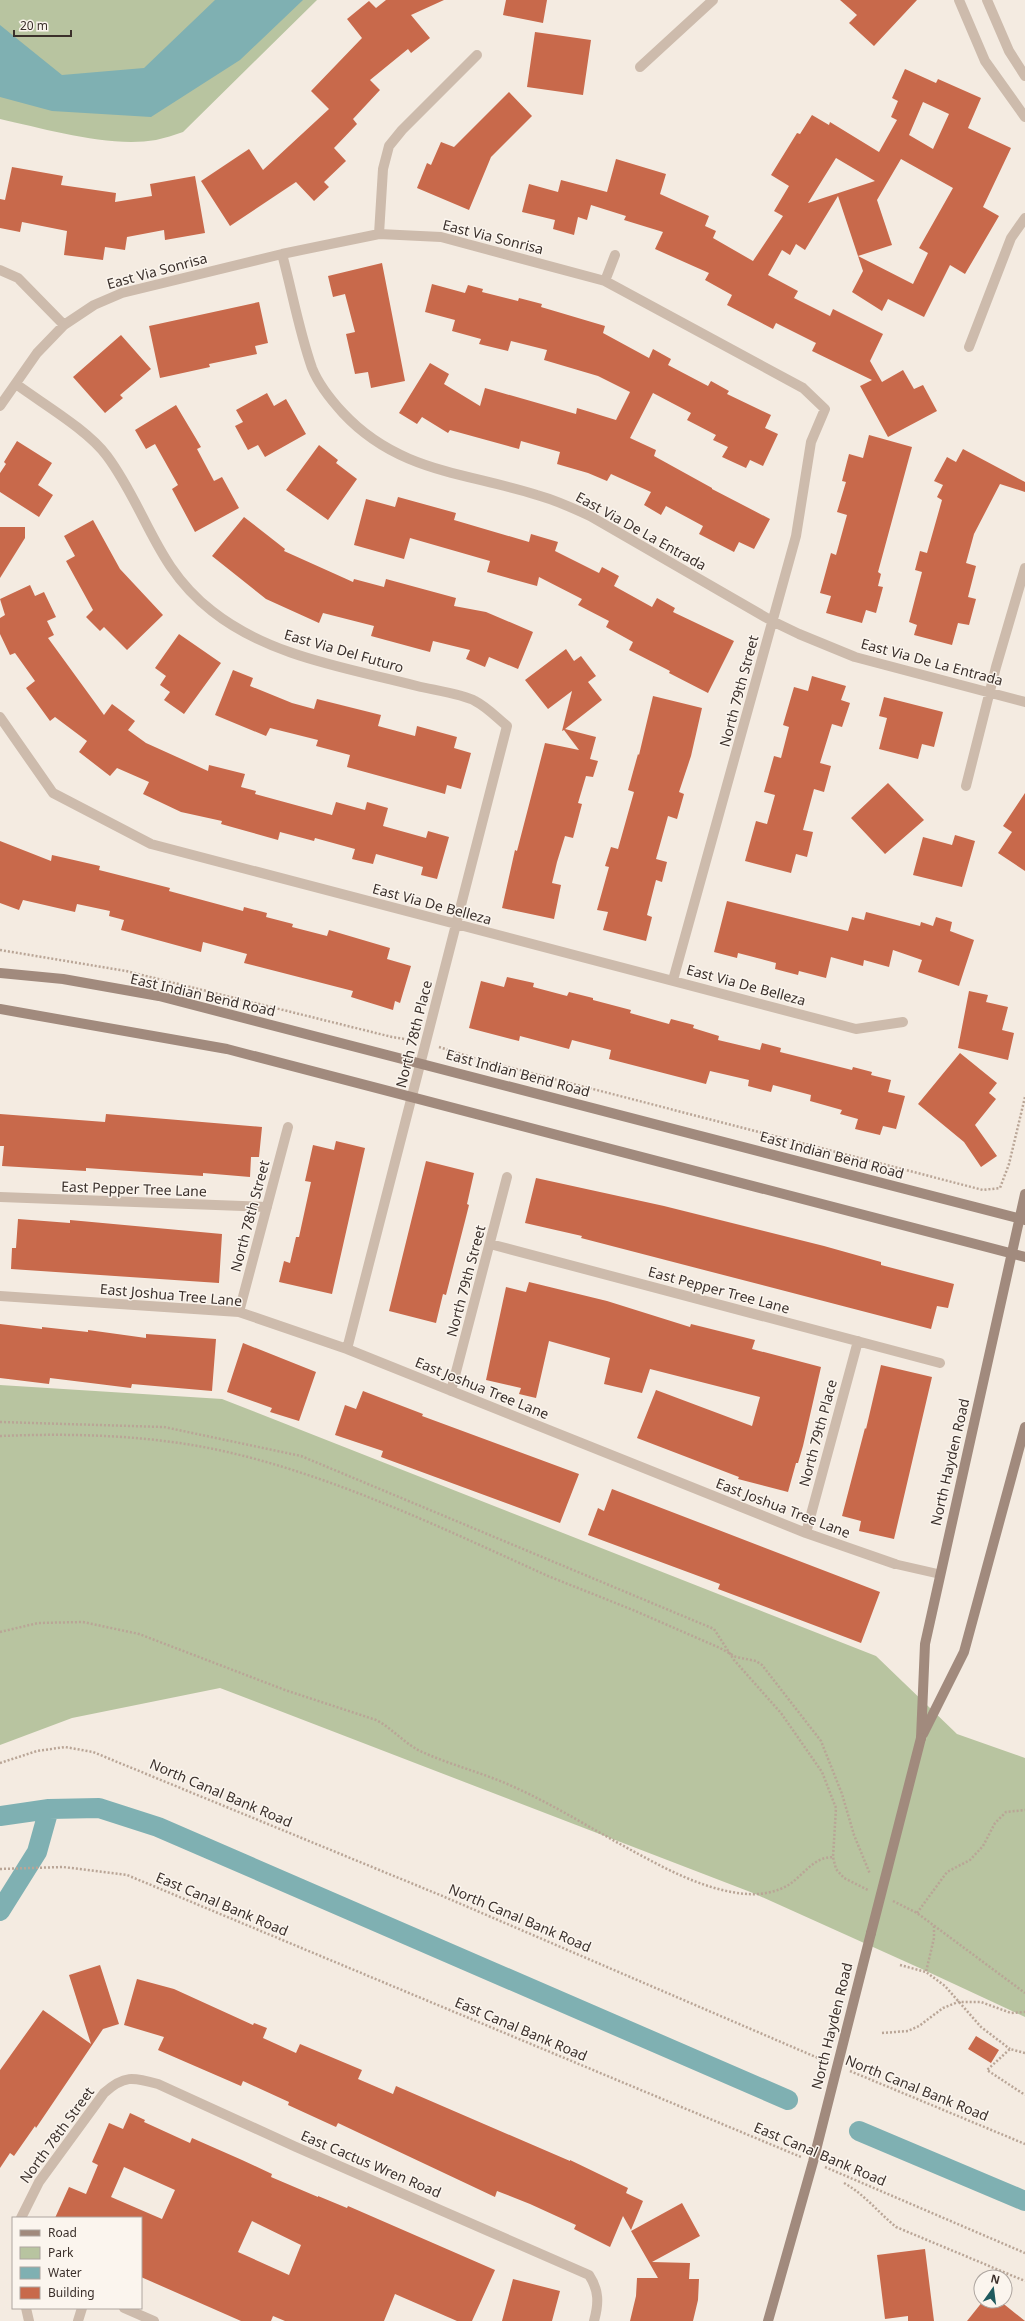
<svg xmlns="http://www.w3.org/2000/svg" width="1025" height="2321" font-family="'Noto Sans',sans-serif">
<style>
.green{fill:#b8c4a0}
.water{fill:#7fb0b2}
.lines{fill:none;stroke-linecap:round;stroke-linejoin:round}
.canal{stroke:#7fb0b2;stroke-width:20}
.building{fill:#c8694b;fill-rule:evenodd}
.path{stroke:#b9a596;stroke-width:2.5;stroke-dasharray:2 2;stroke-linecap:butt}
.lane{stroke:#cdbbac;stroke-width:9}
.street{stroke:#cdbbac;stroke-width:10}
.secondary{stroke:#a18a7d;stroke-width:10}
.secondary-bridge{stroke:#a18a7d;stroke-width:10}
.labels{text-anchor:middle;stroke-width:3;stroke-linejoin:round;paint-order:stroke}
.street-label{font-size:14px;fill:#3b302b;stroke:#fbf5ee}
</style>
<rect width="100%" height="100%" fill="#f4ebe1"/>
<!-- green -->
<path class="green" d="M0,0H317L183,132C174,135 165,138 156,140C109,148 46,129 0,119Z
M0,1385L222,1399L876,1656L957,1734L1025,1758V2017L924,1970L753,1893L220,1688L72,1718L0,1745Z"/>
<!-- water -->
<path class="water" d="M215,0H303L240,60L151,117L52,111L0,97V25L62,75L144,68Z"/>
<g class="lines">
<!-- canal -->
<path class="canal" d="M0,1816L49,1809L99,1808L158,1827L788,2100
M0,1911L37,1852L49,1809
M859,2131L1025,2201"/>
</g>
<!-- building -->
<path class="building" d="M386,0H444L411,15L430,38L411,53L408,49L370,80L380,90L353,119L357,124L334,148L346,161L324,182L329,187L314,201L296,182L230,226L201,181L249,149L263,170L329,109L311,91L362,38L347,19L369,1L376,8Z
M506,0H547L543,23L503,15Z
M840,0H917L874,46L849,23L857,15Z
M535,32L591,40L583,95L527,87Z
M905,69L936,83L938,79L981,98L968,128L1011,148L983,207L999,216L965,274L950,265L924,317L888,299L882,311L852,292L863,271L858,256L913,284L928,253L919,248L953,188L901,159L877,200L892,245L858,256L838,196L805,250L796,244L790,255L782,250L768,275L798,291L794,298L830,316L833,309L883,334L870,361L882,382L903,370L914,389L923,385L937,411L888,437L860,386L872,380L812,351L816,343L776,323L773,329L727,305L732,295L705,280L709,273L655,249L663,232L624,220L626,216L591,205L587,220L578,217L574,235L553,229L555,220L522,212L529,184L558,192L561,180L607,192L616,159L666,174L660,194L709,216L705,226L716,231L713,238L753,261L783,216L774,211L789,186L771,175L797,133L800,134L812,115L829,125L830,122L879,152L897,120L891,117L898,101L892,98ZM923,102L949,114L933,149L909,135ZM836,158L875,181L808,203Z
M509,92L532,116L491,157L469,210L417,188L427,163L431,165L441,142L454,147Z
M12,167L63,176L61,185L116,193L115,202L152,196L150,184L195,176L205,233L165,240L164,230L127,237L125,250L105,247L103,260L64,255L67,231L22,222L20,232L0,228V199L5,200Z
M382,263L405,381L371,388L368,372L355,374L346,334L355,332L345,294L333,297L328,276Z
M432,284L465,293L468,285L483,289L482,292L518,301L519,298L542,304L541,307L605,326L603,333L649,358L653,349L671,359L668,365L708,386L711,381L729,391L727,394L771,415L765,428L778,434L763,466L750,460L746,468L722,457L728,447L713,440L716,435L687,420L691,413L653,393L630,438L656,450L654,456L712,488V489L770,519L754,549L739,542L734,552L699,534L703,526L666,506L661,515L644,505L651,492L611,474L607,481L588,473L557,464L560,452L521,441L519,449L450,430L448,433L422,417L417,424L399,413L430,363L449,374L444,384L480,406L485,388L576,414L577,408L616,420L630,392L598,376L544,360L547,350L511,341L508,351L479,344L481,339L452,331L455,320L425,312Z
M259,302L268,343L255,346L257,354L209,364L210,367L160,378L149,326Z
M121,335L151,369L120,395L123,398L105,413L73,377Z
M267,393L274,406L286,399L306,434L265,457L258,445L248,450L235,426L243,422L236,410Z
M176,405L201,447L197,449L214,481L222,477L239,508L195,532L172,489L178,485L155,444L146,449L135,430Z
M869,435L912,447L878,572L881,574L878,586L883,587L876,613L866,610L862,623L826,613L831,596L820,593L831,553L836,555L847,515L837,512L846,482L842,481L849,454L863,458Z
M17,441L52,463L38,485L53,495L39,517L0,492V473L6,464L4,462Z
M319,445L338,460L336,463L357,479L328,520L286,490Z
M963,449L1025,482V492L1000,484L974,534L966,563L976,566L968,597L976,599L969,625L958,623L952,645L914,635L917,625L909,622L922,572L915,570L920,551L927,553L942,500L937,497L943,485L934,481L947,457L956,462Z
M398,497L456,513L454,520L529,542L531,534L558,542L555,551L599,573L602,567L619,576L614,586L652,607L657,598L675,608L673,612L734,641L708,693L669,673L670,671L629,650L633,642L606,627L609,621L578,605L582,599L539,577L537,586L487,572L490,561L410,538L404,559L354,545L366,499L395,507Z
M244,517L285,549L284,551L353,582L354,579L384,587L386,579L456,598L454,606L486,612L533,632L518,669L489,657L485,667L466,659L470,650L433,641L430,652L371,636L374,626L323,613L319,623L266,599L212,556Z
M93,520L120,569L163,615L127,650L104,627L100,631L86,617L93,610L66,561L75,556L64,536Z
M0,527H25V538L0,578Z
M30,585L35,596L44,592L56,617L47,621L54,635L48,638L104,715L112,704L135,721L128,730L146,743L208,771L209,765L245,774L241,787L256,791L255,794L332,815L336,802L365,810L367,802L388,808L383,826L426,838L428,831L449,837L437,879L421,875L423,867L376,854L373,864L352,859L355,849L315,838L314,841L280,832L278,840L221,824L222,821L181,812L143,794L149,782L117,768L110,776L79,752L87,741L55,717L50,721L26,688L35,681L15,653L10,655L0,634V618L5,615L0,599Z
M179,634L221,663L184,714L164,700L170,692L160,685L166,676L155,668Z
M566,649L574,661L581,656L596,676L588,682L602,700L565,729L596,737L590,759L598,761L593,777L586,776L578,803L582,804L573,838L565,836L557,862L552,883L561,885L554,919L502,908L515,850L517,851L545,743L579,750L564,730L562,731L572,691L548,709L525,680Z
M233,670L253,678L250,686L292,703L314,709L317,699L381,715L378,726L415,736L417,726L457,737L454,748L471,753L461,789L447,785L445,794L347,767L350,755L316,746L318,740L270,728L266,736L215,715Z
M812,676L846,686L841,700L850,703L842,727L832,724L820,763L831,766L824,792L814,789L803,830L813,832L807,857L796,854L791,873L745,861L756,821L767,824L775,795L764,792L774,756L781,758L789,727L783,725L794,687L808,691Z
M653,696L702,708L691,756L679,792L684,794L677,819L668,816L656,859L667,862L662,882L656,880L647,915L652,917L646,941L603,930L608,912L597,910L609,867L605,866L611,847L618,849L634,792L628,790L638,754L639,755Z
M884,697L943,712L934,747L922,744L918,759L879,749L887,718L879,716Z
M888,783L924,820L885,854L851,818Z
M1025,793V871L998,853L1012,832L1003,826Z
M955,835L975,841L962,887L913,875L923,837L952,845Z
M0,841L51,861L52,855L100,866L99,870L170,888L169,891L243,911L244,907L267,913L266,917L293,924L292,927L327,936L329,930L390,948L387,959L411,966L400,1003L395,1001L393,1010L351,997L353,991L244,963L247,954L203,942L201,952L121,930L124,920L109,916L110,911L77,904L75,912L23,900L19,910L0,903Z
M727,901L848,931L852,917L864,920L866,912L920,926L921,922L933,926L936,917L952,922L950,931L974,940L959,986L918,972L922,960L893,950L889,967L864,960L863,966L831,957L826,978L799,971L798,975L775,969L776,963L738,953L737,958L714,952Z
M507,977L534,983L533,987L567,996L569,992L593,998V1000L631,1010L630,1013L669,1024L671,1019L694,1025L693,1028L719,1036L718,1040L760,1050L762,1043L781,1048L780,1052L852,1070L853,1067L872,1072L871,1075L891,1080L888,1092L905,1096L896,1129L883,1126L880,1135L855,1129L858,1119L840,1114L842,1110L810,1101L811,1095L773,1085L771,1092L748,1086L749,1080L710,1071L706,1084L609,1059L611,1050L572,1040L569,1049L520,1036L519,1041L469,1028L481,981L504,987Z
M969,991L988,995L986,1002L1008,1007L1002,1030L1014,1033L1008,1060L958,1048Z
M960,1053L997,1083L989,1093L996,1099L975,1125L997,1156L981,1167L964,1142L918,1104Z
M0,1114L105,1122L106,1114L262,1127L259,1157H251L250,1177L203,1173V1176L86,1168V1171L2,1166L4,1146H0Z
M336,1141L365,1148L332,1294L279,1282L284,1261L290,1263L296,1237H299L311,1182L305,1181L313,1145L334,1150Z
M426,1161L474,1173L467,1204L469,1205L465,1221L446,1295L443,1294L436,1323L389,1311Z
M536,1178L664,1206L824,1246L881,1262V1265L954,1284L948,1308L937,1306L931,1329L581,1238L582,1236L525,1223Z
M18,1219L70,1223V1220L222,1234L219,1283L11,1269L12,1248H16Z
M529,1282L607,1301L690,1327L691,1324L755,1340L752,1349L821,1367L803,1446L798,1463H796L788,1492L738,1479L739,1477L637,1438L656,1390L752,1426L760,1397L650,1369L642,1393L604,1384L610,1358L549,1341L536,1398L519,1394L521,1388L486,1380L506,1287L526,1292Z
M0,1324L42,1329V1327L88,1332V1330L146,1338V1334L216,1339L212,1391L132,1384L131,1388L50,1378L49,1384L0,1378Z
M243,1343L316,1372L299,1421L270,1412L272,1408L227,1392Z
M881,1365L932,1377L894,1539L859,1531L861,1521L842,1516L865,1428L866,1429Z
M363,1391L423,1414L422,1416L579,1474L560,1523L381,1457L383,1451L335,1435L345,1405L356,1409Z
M612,1489L880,1592L861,1643L718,1589L720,1584L588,1535L598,1508L604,1511Z
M100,1965L119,2024L103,2029L36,2128L35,2126L14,2156L10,2153L0,2168V2070L43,2010L91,2044L69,1975Z
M137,1979L174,1989L253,2025L254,2023L267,2028L263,2038L296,2053L300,2044L362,2070L358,2079L393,2094L396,2086L570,2161V2160L628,2188L626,2193L643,2201L631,2230L623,2216L610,2247L574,2229L576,2225L530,2204L497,2191L495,2197L338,2123L336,2127L288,2105L289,2102L243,2081L241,2086L158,2050L164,2037L124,2025Z
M976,2036L999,2050L991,2063L968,2049Z
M130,2113L145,2120L144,2122L190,2143L192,2138L242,2160L272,2174L271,2177L318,2197V2196L347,2208L348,2206L495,2270L472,2321H457L395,2294L384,2321H285L273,2316L271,2321H241L141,2277V2218H55L69,2187L86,2194L98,2165L92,2162L109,2123L123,2129ZM124,2167L175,2190L162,2219L111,2197ZM252,2221L301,2245L289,2275L238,2252Z
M682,2203L700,2236L652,2262L690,2263L689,2279H699L698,2300L693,2321H630L636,2296L637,2278H658L631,2231Z
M925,2249L934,2321H908V2316L885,2319L877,2255Z
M513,2279L560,2291L552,2321H502Z
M983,2301H1000L1025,2321H967Z"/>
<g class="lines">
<!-- path -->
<path class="path" d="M0,950L126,971L392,1037L411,1040
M439,1047L477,1059L983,1190L1000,1188L1009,1164L1025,1097
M0,1422L164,1427L301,1456L714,1629L734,1660L781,1713L822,1772L836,1808L833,1857L836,1869L844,1878L868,1890
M0,1436C74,1433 151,1435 223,1451C335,1476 444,1529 548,1576L633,1610L720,1648L736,1657L756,1661L762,1665L821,1741L842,1794L854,1835L870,1874
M0,1632L38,1623L83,1622L139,1634L285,1690L376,1720C392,1728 404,1743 420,1751C450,1765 484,1773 514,1787C554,1805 592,1829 631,1850C666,1869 706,1891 747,1894C761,1895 778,1892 790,1884C804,1874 814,1857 833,1857
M0,1763L37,1751L65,1747L93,1752L440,1895L825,2061
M0,1869L63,1867L127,1875L801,2157
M893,1901L917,1913L1025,1993
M917,1913L947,1872L970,1860L983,1846L995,1823L1006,1812L1025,1810
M934,1926V1938L926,1972L945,1986L981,2027L1010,2049
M900,1965L926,1972
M882,2033L908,2031L919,2026L943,2008L958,2002H981L1011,2013L1025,2012
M1025,2053L1010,2049L987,2070L1025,2095
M850,2071L1025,2144
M825,2167L1025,2253
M844,2183C864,2194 878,2212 896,2227L1025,2281"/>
<!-- lane -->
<path class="lane" d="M895,1564L939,1574"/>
<!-- street -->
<path class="street" d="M959,0L985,61L1025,117
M987,0L1009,51L1025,76
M640,67L713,0
M379,234L383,169L389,146L402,130L477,55
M282,254C292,291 299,331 312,368C318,383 331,400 343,413C398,472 464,472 537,495C555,500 573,508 590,516L772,621L799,634L855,657L1025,702
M0,270L18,278L64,325
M605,281L615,255
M969,347L1011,238L1025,218
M16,384C43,404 88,430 107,456C147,510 155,567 212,611C270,657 348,668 417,686C433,690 463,694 475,701C487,707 497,718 507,726L347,1349
M0,406L37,353L64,325L94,305L122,293L282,254L379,234L441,237L605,281L803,388L825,409L811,442L796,536L673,980
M0,717L53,793L151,844L856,1029L903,1022
M966,786L996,667L1025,568
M0,1197L267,1207
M490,1244L940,1363
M0,1296L239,1312L347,1349L806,1533L895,1564
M239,1312L288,1127
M451,1391L507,1177
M806,1533L858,1341
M21,2218L39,2182L104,2093C124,2075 133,2077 158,2084L296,2147L589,2275C599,2290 599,2303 594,2321
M26,2308L29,2321
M124,2308L154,2321
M78,2321L82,2308"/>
<!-- secondary -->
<path class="secondary" d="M0,973L63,979L159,996L1025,1220
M0,1009L227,1049L1025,1257
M923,1734L964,1652L1025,1427
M921,1738L925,1644L1025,1194
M768,2321L813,2162L871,1933"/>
<!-- secondary-bridge -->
<path class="secondary-bridge" d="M871,1933L921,1738"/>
</g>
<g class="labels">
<!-- street labels -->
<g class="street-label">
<text transform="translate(493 237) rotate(14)" y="5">East Via Sonrisa</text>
<text transform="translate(157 271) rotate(-15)" y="5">East Via Sonrisa</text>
<text transform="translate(641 531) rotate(29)" y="5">East Via De La Entrada</text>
<text transform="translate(344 651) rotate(16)" y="5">East Via Del Futuro</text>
<text transform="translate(932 662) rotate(15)" y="5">East Via De La Entrada</text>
<text transform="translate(739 691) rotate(-75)" y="5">North 79th Street</text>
<text transform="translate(432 904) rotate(15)" y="5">East Via De Belleza</text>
<text transform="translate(746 985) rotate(15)" y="5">East Via De Belleza</text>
<text transform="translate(203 995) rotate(13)" y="5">East Indian Bend Road</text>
<text transform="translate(414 1034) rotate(-76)" y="5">North 78th Place</text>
<text transform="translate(518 1073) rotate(15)" y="5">East Indian Bend Road</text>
<text transform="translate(832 1155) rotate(15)" y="5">East Indian Bend Road</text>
<text transform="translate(134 1189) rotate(2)" y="5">East Pepper Tree Lane</text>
<text transform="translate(250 1216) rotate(-75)" y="5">North 78th Street</text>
<text transform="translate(466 1281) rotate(-75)" y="5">North 79th Street</text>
<text transform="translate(719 1290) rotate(15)" y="5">East Pepper Tree Lane</text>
<text transform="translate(171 1295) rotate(5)" y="5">East Joshua Tree Lane</text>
<text transform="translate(482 1388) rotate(22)" y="5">East Joshua Tree Lane</text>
<text transform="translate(818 1433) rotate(-75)" y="5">North 79th Place</text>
<text transform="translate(950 1462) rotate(-77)" y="5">North Hayden Road</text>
<text transform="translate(783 1508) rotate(21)" y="5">East Joshua Tree Lane</text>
<text transform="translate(221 1793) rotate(23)" y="5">North Canal Bank Road</text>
<text transform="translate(222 1904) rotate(23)" y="5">East Canal Bank Road</text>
<text transform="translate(520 1918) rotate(23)" y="5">North Canal Bank Road</text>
<text transform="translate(832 2026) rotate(-76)" y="5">North Hayden Road</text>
<text transform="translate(521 2029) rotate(23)" y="5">East Canal Bank Road</text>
<text transform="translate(917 2088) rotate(22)" y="5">North Canal Bank Road</text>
<text transform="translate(57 2135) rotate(-54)" y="5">North 78th Street</text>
<text transform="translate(820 2154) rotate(23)" y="5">East Canal Bank Road</text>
<text transform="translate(371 2164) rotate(23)" y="5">East Cactus Wren Road</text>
</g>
</g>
<!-- legend -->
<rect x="12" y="2217" width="130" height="92" fill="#fbf5ee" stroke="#aea6a0"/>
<rect x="20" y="2230" width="20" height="6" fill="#a18a7d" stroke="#aea6a0"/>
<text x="48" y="2237" font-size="12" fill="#3b302b">Road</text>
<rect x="20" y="2247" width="20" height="12" fill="#b8c4a0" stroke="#aea6a0"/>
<text x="48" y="2257" font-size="12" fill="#3b302b">Park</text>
<rect x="20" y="2267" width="20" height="12" fill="#7fb0b2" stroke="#aea6a0"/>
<text x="48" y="2277" font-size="12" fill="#3b302b">Water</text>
<rect x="20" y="2287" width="20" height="12" fill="#c8694b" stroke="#aea6a0"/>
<text x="48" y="2297" font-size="12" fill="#3b302b">Building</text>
<!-- north arrow -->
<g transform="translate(993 2289) rotate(14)"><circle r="19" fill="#fbf5ee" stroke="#aea6a0"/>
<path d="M0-3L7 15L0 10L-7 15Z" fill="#1f5a5e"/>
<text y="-6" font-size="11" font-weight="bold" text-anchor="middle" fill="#3b302b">N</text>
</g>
<!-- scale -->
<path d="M14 30v6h57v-6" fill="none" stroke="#3b302b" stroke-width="2"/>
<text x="20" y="30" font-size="12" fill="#3b302b" stroke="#fbf5ee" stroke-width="3" paint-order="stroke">20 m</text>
</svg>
